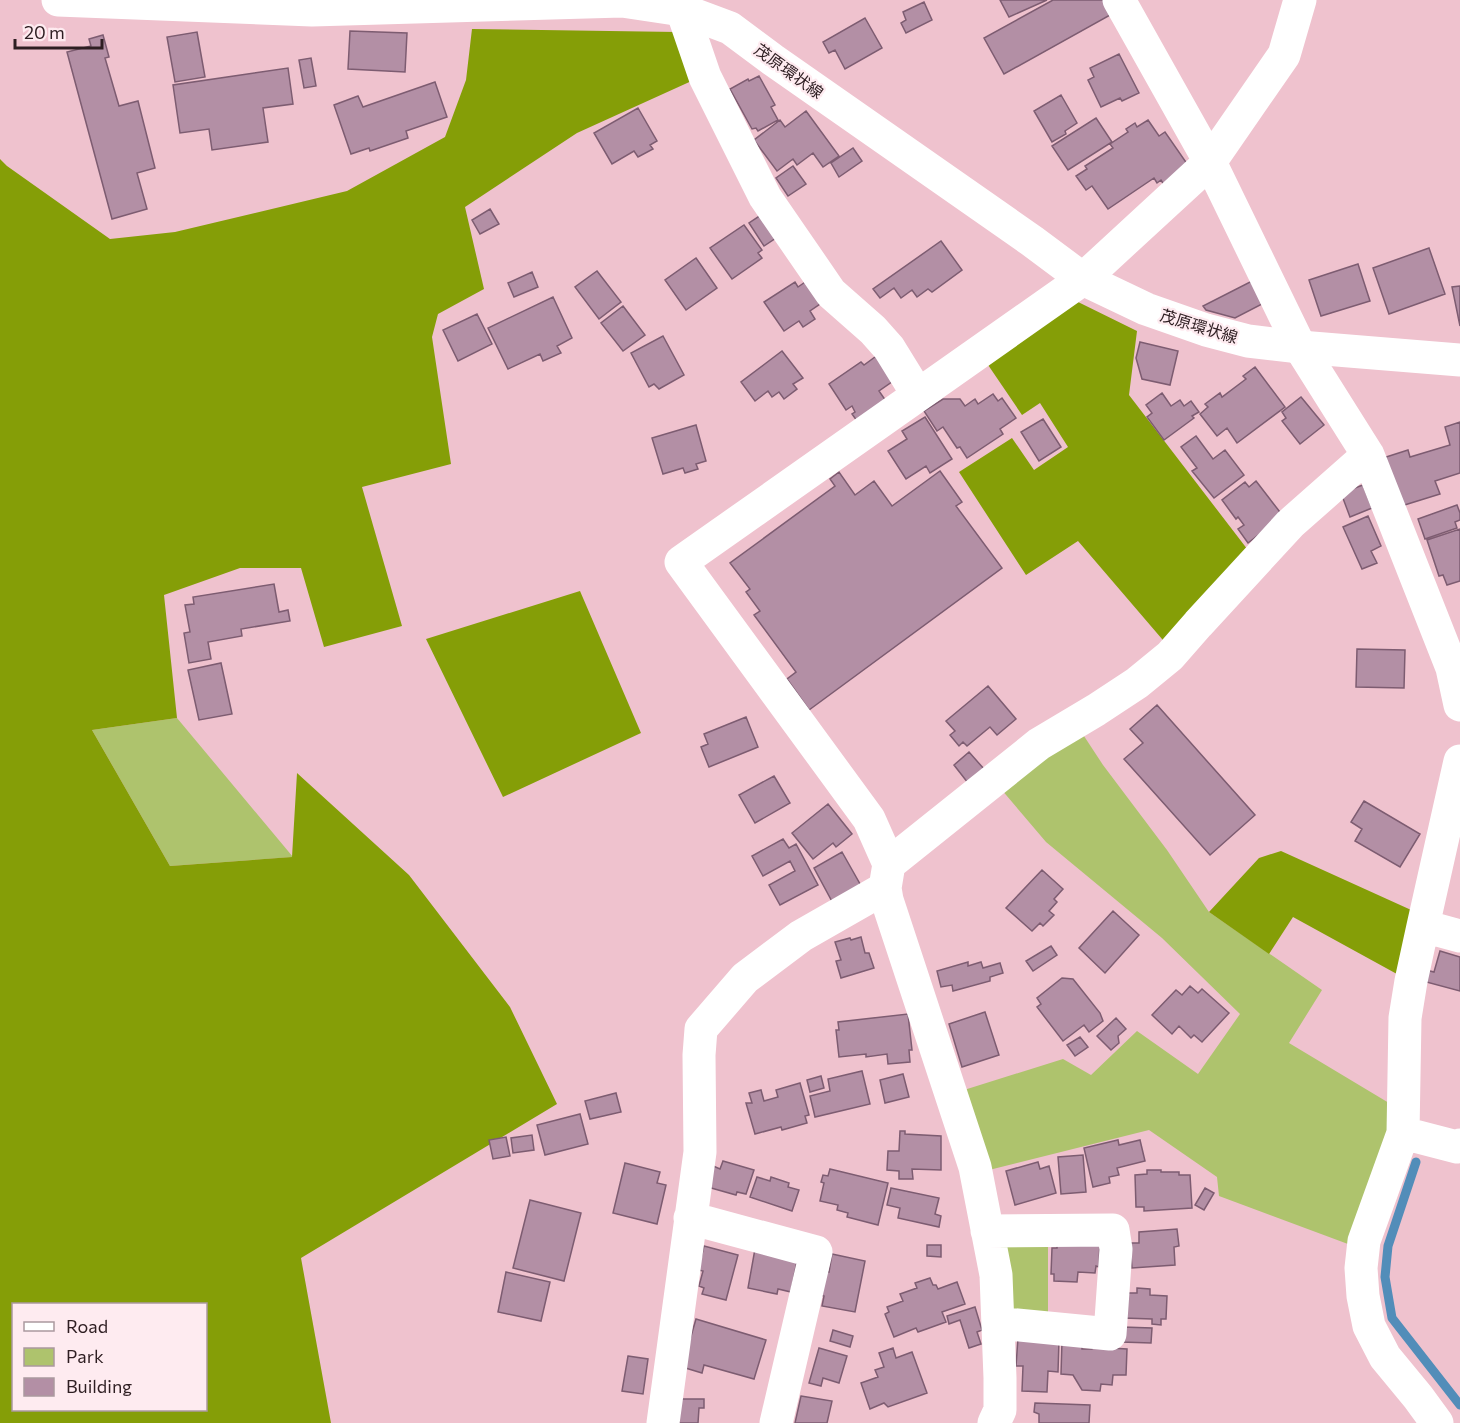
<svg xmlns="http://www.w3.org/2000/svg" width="1460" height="1423" font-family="Commissioner,'Noto Sans JP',sans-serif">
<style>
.green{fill:#aec36d}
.forest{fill:#859e07;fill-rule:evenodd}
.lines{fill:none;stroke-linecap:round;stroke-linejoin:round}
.stream{stroke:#528db9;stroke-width:9}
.building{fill:#b38fa5;stroke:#7d5c71;stroke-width:1.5}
.minor{stroke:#fff;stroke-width:33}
.major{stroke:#fff;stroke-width:33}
.labels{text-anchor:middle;stroke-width:4.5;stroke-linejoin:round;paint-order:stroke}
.street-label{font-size:16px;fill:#2e1e22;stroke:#feebf0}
</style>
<rect width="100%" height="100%" fill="#efc2ce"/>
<!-- green -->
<path class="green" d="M177,718L293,857L170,866L92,730Z
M1082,733L1103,765L1167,850L1209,912L1322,990L1289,1043L1399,1109L1356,1247L1219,1196L1217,1177L1149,1130L985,1171L964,1090L1063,1059L1091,1075L1137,1031L1198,1074L1240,1014L1162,938L1046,842L1001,789Z
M1000,1240H1048V1320L1010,1310Z"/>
<!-- forest -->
<path class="forest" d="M472,29L677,32L696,79L577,133L465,207L484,289L438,314L432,337L451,464L362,487L402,626L324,647L301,568H240L164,595L177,718L92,730L170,866L292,857L297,773L409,875L510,1007L557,1104L301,1258L331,1423H0V159L7,166L110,239L175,232L347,191L445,137L466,80ZM14,1304H206V1410H14Z
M1074,300L1137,331L1129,395L1251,554L1168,646L1078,541L1026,575L959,472L1012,438L1034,470L1068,447L1040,403L1022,415L984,359Z
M580,591L641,733L503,797L426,639Z
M1281,851L1420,914L1406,979L1293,917L1269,954L1209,912L1259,858Z"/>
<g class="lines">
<!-- stream -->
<path class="stream" d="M1416,1162L1388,1246L1385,1277L1392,1318L1460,1405"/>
</g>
<!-- building -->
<path class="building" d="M1000,0H1047L1009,17Z
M1053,0H1104L1112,14L1004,74L984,38Z
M924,2L932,20L906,33L901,23L906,20L903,12Z
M865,18L882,48L845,69L835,50L829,53L823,42Z
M350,31L407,33L405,72L348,69Z
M197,32L205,77L175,82L167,37Z
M103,35L109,57L105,58L119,106L138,101L155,168L137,173L147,209L112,219L67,52L91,46L89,39Z
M1119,54L1139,93L1122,101L1120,98L1101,107L1088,80L1094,77L1090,68Z
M311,58L316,86L304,88L299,60Z
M288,68L293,104L263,108L268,142L212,150L209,129L180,133L173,85Z
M759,76L775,105L771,107L778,120L758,131L756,128L752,129L730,89L748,79L749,81Z
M435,82L447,117L406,131L408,138L370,151L369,148L351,154L334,105L358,96L363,107Z
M1061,95L1077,123L1065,131L1066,134L1052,142L1034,111Z
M638,108L657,141L650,145L653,149L638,157L634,151L612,164L594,133Z
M806,111L839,156L823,167L813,153L797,165L793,159L777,171L754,140L780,120L785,127Z
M1096,118L1112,142L1068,170L1052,146Z
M1148,120L1159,136L1165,132L1190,168L1164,185L1161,180L1157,183L1154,178L1108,209L1092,186L1086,190L1076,176L1087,169L1085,166L1113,148L1110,144L1128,132L1126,129L1135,123L1137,127Z
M853,148L862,161L839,177L831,163Z
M793,166L806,184L788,196L776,178Z
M490,209L499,224L480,234L472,220Z
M764,213L779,236L764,246L749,223Z
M744,225L762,250L758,253L762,258L732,279L710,248Z
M941,241L962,270L932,292L928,289L917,297L912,290L901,298L894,288L880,298L873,289Z
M1429,248L1445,294L1389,314L1373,268Z
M696,258L717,288L686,310L665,280Z
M1358,264L1370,301L1321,316L1309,280Z
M597,271L621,302L599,319L575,287Z
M532,272L538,287L514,297L508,283Z
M808,280L823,302L810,311L815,319L803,327L799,321L784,331L764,302L795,282L798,287Z
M1254,280L1266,302L1235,318L1206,310L1203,306Z
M1460,286V326L1452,287Z
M553,297L572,338L557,346L561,353L543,361L540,354L508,369L488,328Z
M623,306L645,335L623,351L601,323Z
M477,314L492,344L458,361L443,330Z
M663,336L684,375L659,389L654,384L649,387L631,353Z
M1140,342L1178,351L1170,385L1142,379L1136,358Z
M782,351L803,378L793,384L797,389L784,399L779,392L772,397L768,391L755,401L741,382Z
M879,354L896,379L879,391L886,401L857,421L852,414L855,412L852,406L846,410L829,384L861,362L864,365Z
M1255,367L1285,407L1237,443L1227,428L1217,436L1200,414L1208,407L1205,404L1220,393L1222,397L1246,379L1243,376Z
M1162,393L1171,406L1180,400L1184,406L1191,401L1199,412L1192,416L1194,418L1164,440L1147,417L1152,413L1146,405Z
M993,394L998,401L1002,398L1016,418L1000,429L1003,434L967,458L960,447L957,448L943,427L937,431L924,411L943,399H960L965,406L975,399L978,404Z
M1301,397L1324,425L1300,444L1282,421L1286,418L1282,412Z
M925,417L952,459L930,473L926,466L906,479L888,451L907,439L902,431Z
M1043,419L1061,447L1039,461L1021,432Z
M1460,422V473L1435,481L1440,494L1398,507L1383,458L1408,450L1410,457L1450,445L1445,427Z
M696,425L706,461L696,464L698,469L685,473L683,468L663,474L652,438Z
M1196,436L1213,459L1225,450L1244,475L1214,498L1192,471L1197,468L1181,447Z
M940,471L962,502L956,506L1002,568L809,710L787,679L796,672L754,615L760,611L746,592L750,589L730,563L835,486L830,479L839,472L855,495L874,481L892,506Z
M1256,481L1283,516L1248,543L1238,529L1244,525L1238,517L1236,519L1222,500L1245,482L1249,487Z
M1363,485L1372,508L1350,517L1341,493Z
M1457,505L1460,513V520L1455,522L1457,528L1425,539L1418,519Z
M1368,516L1381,546L1371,551L1377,563L1362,569L1343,527Z
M1460,529V581L1447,585L1443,575L1439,576L1427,540Z
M274,584L279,612L288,610L290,621L241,629L242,636L208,642L211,659L189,663L184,633L190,632L185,605L194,604L193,597Z
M1357,649L1405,650L1404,688L1356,687Z
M221,663L232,714L199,720L188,670Z
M988,686L1016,719L997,735L990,727L967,746L963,742L959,746L950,735L955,731L946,721Z
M1157,705L1255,815L1210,855L1124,759L1143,743L1130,729Z
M746,717L758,747L709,767L701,747L708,744L704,734Z
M969,752L984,769L968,783L954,765Z
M774,776L790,803L755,823L739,795Z
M1364,801L1420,834L1400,867L1355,841L1362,829L1351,822Z
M828,804L852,834L836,847L833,843L813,859L792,833Z
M783,839L789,848L796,844L818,885L780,905L769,885L795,871L790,861L763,876L752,856Z
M842,852L864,891L835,907L814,868Z
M1042,870L1063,889L1054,899L1057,902L1049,911L1054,915L1043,926L1040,923L1032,931L1006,908Z
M1113,911L1139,935L1105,973L1079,948Z
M861,937L865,953H869L874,968L841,978L836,961L841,960L835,942L850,938L851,940Z
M1051,946L1057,955L1033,971L1026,961Z
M1440,951L1460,957V991L1419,980L1422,969L1434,972Z
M968,962V966L981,962L983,968L1000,963L1003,973L990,977V981L953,991L952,985L941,987L937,971Z
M1062,978L1073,979L1100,1013L1103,1021L1089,1032L1084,1025L1063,1041L1037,1007L1041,1004L1037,998Z
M1190,986L1198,993L1202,989L1229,1013L1202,1042L1194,1035L1191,1038L1179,1026L1172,1034L1152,1015L1176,990L1182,995Z
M985,1012L999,1055L962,1067L949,1024Z
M908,1014L912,1050H909L910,1062L888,1064L887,1054L866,1057V1054L839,1057L836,1030H839L838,1022Z
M1116,1018L1126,1029L1118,1036L1119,1043L1111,1050L1097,1036Z
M1080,1037L1088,1047L1075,1056L1067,1045Z
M862,1071L870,1104L815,1117L810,1096L830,1091L828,1079Z
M903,1074L909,1097L885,1103L880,1080Z
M821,1076L824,1088L810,1092L807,1080Z
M800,1083L809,1115L805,1116L807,1123L782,1130L781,1127L755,1134L746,1103H752L749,1093L761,1090L764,1101L778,1097L776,1090Z
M616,1093L621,1112L590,1119L585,1101Z
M580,1114L588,1144L545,1155L537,1125Z
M900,1131H905V1134L941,1136V1170L912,1169L913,1179H899V1171L887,1170L888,1151H899Z
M532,1135L534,1150L513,1153L511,1138Z
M506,1137L510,1156L493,1159L489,1140Z
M1118,1140L1119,1145L1140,1140L1145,1161L1117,1168L1119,1175L1109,1177L1110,1183L1093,1187L1084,1148Z
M1083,1155L1086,1192L1061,1194L1058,1157Z
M723,1161L754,1170L746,1194L737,1192L736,1195L704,1186L711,1165L720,1169Z
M1038,1162L1040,1169L1049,1166L1056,1193L1015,1205L1006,1171Z
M625,1163L660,1172L657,1183L666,1185L657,1224L613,1213Z
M830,1169L888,1183L878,1225L847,1217L848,1213L837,1210L838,1205L820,1201L824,1183L821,1182L823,1175L828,1176Z
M1147,1170H1161V1172H1179V1175H1190L1192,1208L1144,1211V1207H1136L1135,1175L1147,1174Z
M757,1177L770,1181L771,1177L789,1183L788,1187L799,1190L792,1211L750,1197Z
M891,1188L939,1198L935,1214L941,1216L939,1227L898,1218L900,1208L887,1205Z
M1205,1188L1214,1193L1204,1210L1195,1205Z
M530,1200L581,1213L564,1281L513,1268Z
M1177,1229L1179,1246L1174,1247L1175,1265L1132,1268L1130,1243H1139V1232Z
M1100,1240L1099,1267L1096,1266L1095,1273L1078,1272L1077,1282L1054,1281V1274H1051L1052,1248H1057V1243Z
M927,1245H941V1257L927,1256Z
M704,1246L738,1255L726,1300L702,1294L704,1288L699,1286L703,1271L698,1270Z
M755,1249L797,1261L791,1292L778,1289L777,1294L748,1288Z
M832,1254L865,1261L855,1312L822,1306L824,1296L819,1295L824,1271L829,1272Z
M506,1272L550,1282L541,1321L498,1312Z
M930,1278L933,1285H936L938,1289L957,1282L965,1304L942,1312L946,1322L918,1332L916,1328L894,1337L885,1314L889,1312L887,1307L903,1301L900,1294L917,1288L915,1283Z
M1137,1288L1150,1289V1295L1167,1296L1166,1319H1161V1325L1152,1324V1319L1123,1318L1124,1293H1137Z
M975,1307L982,1330L977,1332L981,1344L969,1348L960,1320L949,1324L947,1316Z
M696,1319L766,1340L754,1379L704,1365L702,1373L682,1367Z
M1122,1327L1152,1328L1151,1343L1121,1342Z
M833,1330L853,1336L850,1347L830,1341Z
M1018,1338L1059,1340L1058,1372L1048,1371L1047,1392L1022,1391L1023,1366H1016Z
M1062,1341L1082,1342V1349H1092L1093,1347L1127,1349L1126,1375H1113L1112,1385L1101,1384L1100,1391L1082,1390L1073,1375L1061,1374Z
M819,1348L847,1356L839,1383L823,1378L821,1386L809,1383Z
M893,1348L896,1358L912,1352L927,1393L888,1407L884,1403L870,1409L861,1383L878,1377L875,1370L884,1367L879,1353Z
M628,1356L648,1359L643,1394L622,1391Z
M801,1396L832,1401L827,1423H795Z
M680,1399H704V1408H699L698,1423H679Z
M1035,1403L1090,1405L1089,1423H1039V1414L1034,1412Z"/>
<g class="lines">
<!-- minor -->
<path class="minor" d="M1119,0L1210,162L1300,347L1368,455L1452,668L1460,705
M682,10L705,77L765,197L831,293L873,330L889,348L918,395
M889,864L1039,744L1096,710L1137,683L1170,656L1198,624L1290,524L1368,455
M1423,926L1460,936
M1403,1133L1457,1147L1460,1145
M690,1218L816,1252L776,1423
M987,1231L1113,1230L1116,1249L1110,1334L998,1323
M663,1423L700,1152L699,1055L701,1029L745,978L801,936L885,888
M994,1423L1000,1410V1378L996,1275L975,1167L887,900L885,888L889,864L869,819L681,562L1083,279L1210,162L1284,55L1300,0
M1437,1423L1418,1397L1385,1357L1369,1326L1363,1296L1361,1268L1364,1241L1403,1133L1405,1018L1411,981L1423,926L1460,761"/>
<!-- major -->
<path class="major" d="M58,0L312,10L622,1L682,10L730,28L773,60L1032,241L1083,279L1146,309L1206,330L1248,341L1300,347L1460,360"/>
</g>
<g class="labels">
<!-- street labels -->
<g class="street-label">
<text transform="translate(789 71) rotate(36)" y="6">茂原環状線</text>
<text transform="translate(1199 326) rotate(17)" y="6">茂原環状線</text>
</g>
</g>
<!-- legend -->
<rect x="12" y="1303" width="195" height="108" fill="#feebf0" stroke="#ab999e" stroke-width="1.5"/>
<rect x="24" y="1322" width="30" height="9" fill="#ffffff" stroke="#ab999e" stroke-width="1.5"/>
<text x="66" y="1333" font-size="18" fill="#2e1e22">Road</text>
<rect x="24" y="1348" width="30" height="18" fill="#aec36d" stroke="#ab999e" stroke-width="1.5"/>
<text x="66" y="1363" font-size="18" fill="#2e1e22">Park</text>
<rect x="24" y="1378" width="30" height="18" fill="#b38fa5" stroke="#ab999e" stroke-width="1.5"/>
<text x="66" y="1393" font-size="18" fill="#2e1e22">Building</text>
<!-- scale -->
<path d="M15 39v9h87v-9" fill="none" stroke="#2e1e22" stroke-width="3"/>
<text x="24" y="39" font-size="18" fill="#2e1e22" stroke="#feebf0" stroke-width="4.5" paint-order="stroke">20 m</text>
</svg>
